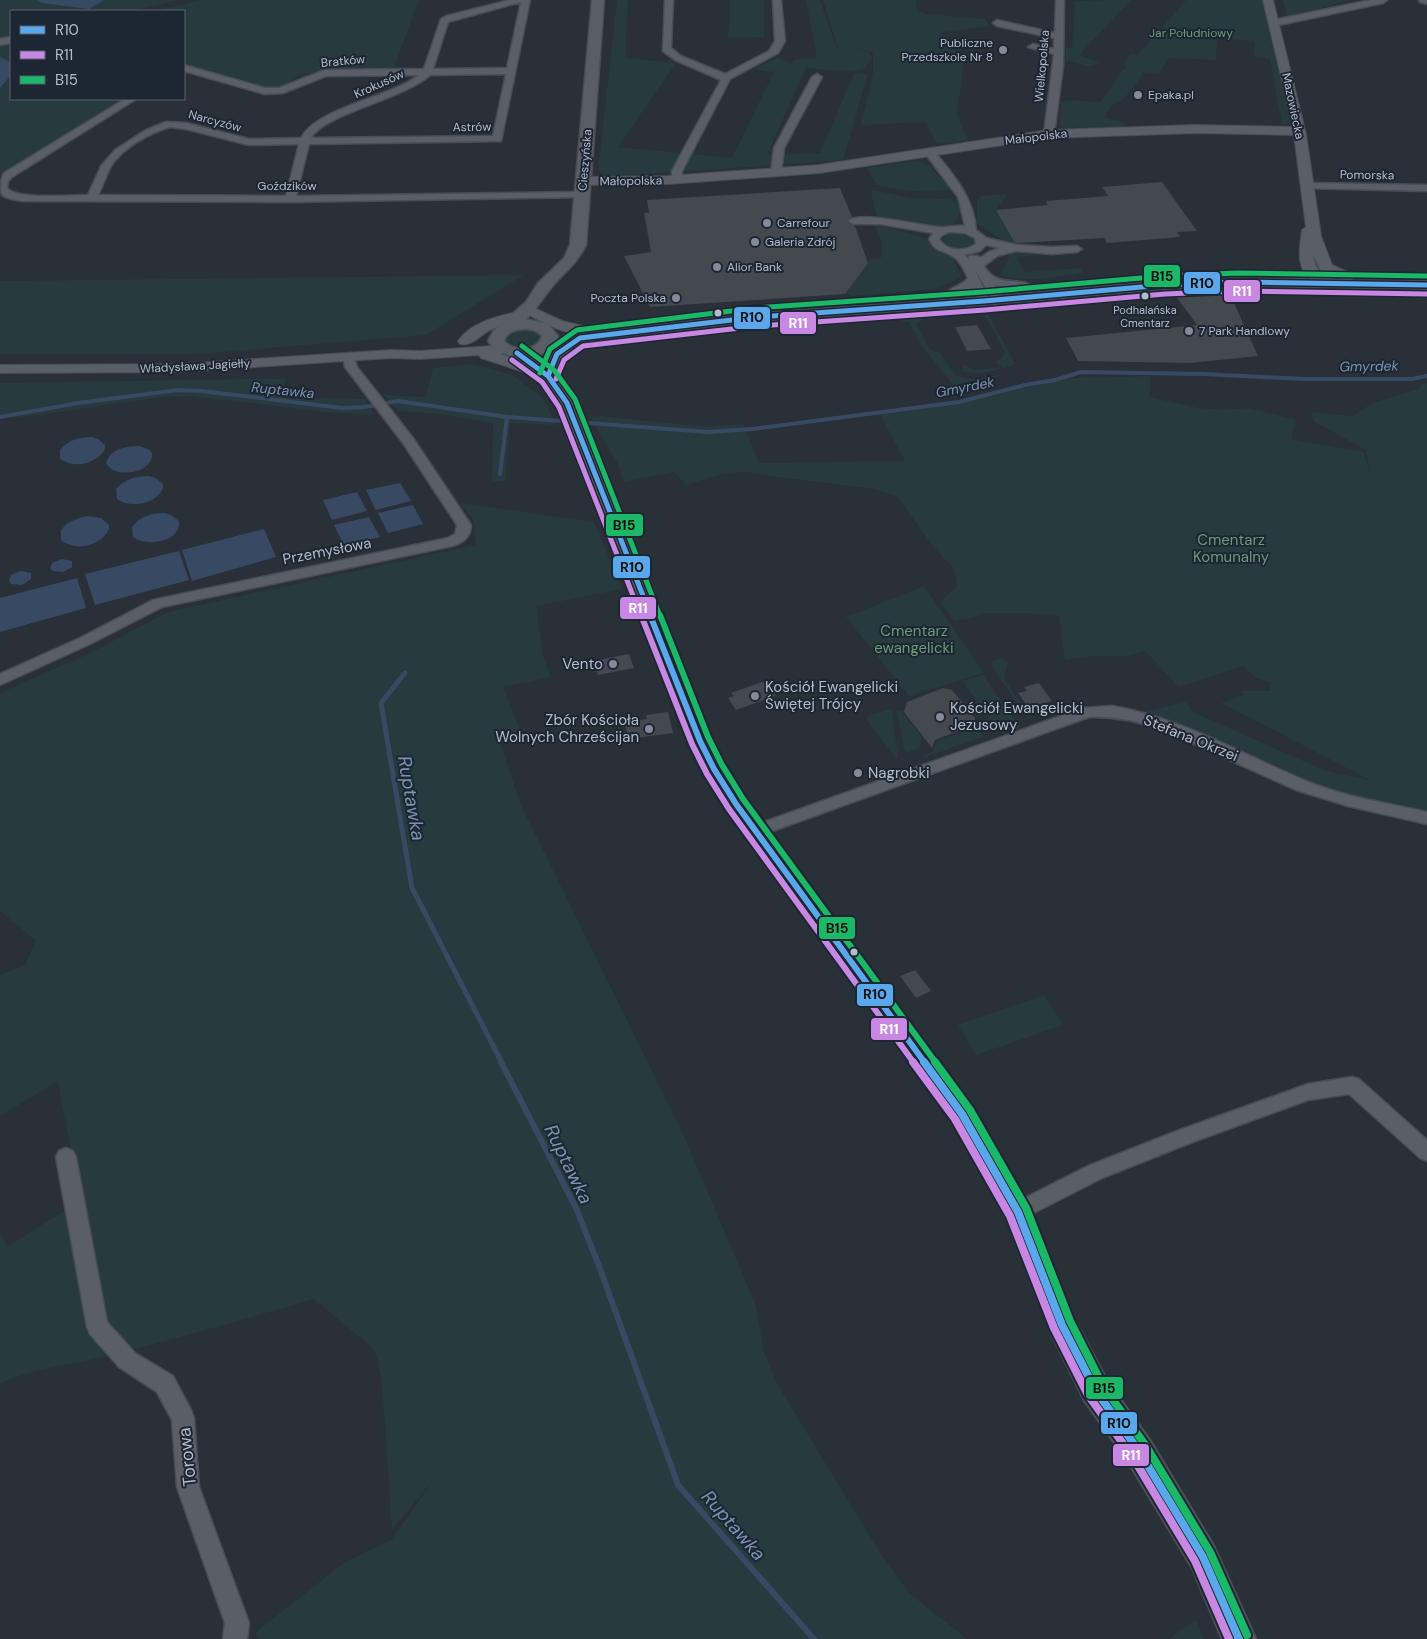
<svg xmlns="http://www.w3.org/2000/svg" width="1427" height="1639" font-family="'DM Sans',sans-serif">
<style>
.green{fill:#273a3e}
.water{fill:#384963}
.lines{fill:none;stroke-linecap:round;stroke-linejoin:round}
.stream-far2{stroke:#384963;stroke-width:4}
.stream-far1{stroke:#384963;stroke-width:5}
.stream{stroke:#384963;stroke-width:6}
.building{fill:#444950}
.minor-casing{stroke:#484c53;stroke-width:3}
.tertiary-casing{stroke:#484c53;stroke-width:2}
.secondary-casing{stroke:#484c53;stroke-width:3}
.minor{fill:#5a5e66;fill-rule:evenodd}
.tertiary{fill:#5a5e66;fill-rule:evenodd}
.secondary{fill:#595d64;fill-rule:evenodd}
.bus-1-far2-casing{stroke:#1d2633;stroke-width:8}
.bus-1-far1-casing{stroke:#1d2633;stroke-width:10}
.bus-1-casing{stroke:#1d2633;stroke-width:12}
.bus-2-far2-casing{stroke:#1d2633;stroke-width:8}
.bus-2-far1-casing{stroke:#1d2633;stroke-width:10}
.bus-2-casing{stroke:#1d2633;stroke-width:12}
.bus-3-far2-casing{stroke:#1d2633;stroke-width:8}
.bus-3-far1-casing{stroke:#1d2633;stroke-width:10}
.bus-3-casing{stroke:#1d2633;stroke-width:12}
.bus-1-far2{stroke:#5aa8eb;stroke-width:5}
.bus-1-far1{stroke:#5aa8eb;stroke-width:6}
.bus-1{stroke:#5aa8eb;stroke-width:8}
.bus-2-far2{stroke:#c787e3;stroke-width:5}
.bus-2-far1{stroke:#c787e3;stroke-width:6}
.bus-2{stroke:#c787e3;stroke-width:8}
.bus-3-far2{stroke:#1ab867;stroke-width:5}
.bus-3-far1{stroke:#1ab867;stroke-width:6}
.bus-3{stroke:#1ab867;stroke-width:8}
.poi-dot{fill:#848b96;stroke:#1d2633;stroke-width:2}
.bus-dot{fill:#b4bcc9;stroke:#1d2633;stroke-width:2}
.labels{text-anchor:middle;stroke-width:4;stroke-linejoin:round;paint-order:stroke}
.far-bus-label{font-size:11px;fill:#b4bcc9;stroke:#1d2633}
.far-park-label{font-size:12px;fill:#6b9a76;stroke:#1d2633}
.far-poi-label{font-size:12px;fill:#b4bcc9;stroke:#1d2633;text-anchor:start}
.far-street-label{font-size:12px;fill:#b4bcc9;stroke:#1d2633}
.far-water-label{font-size:14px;font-style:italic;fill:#7c92b1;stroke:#1d2633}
.park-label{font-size:15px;fill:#6b9a76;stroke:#1d2633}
.street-label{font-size:15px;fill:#b4bcc9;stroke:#1d2633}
.poi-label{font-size:15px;fill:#b4bcc9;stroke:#1d2633;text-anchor:start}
.near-street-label{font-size:18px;fill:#b4bcc9;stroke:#1d2633}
.near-water-label{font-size:19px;font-style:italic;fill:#7c92b1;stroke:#1d2633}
.line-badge{stroke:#1d2633;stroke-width:2}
.badge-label{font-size:14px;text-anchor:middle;font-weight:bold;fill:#fff}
.pale-badge-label{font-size:14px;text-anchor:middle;font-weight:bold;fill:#111}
</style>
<rect width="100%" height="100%" fill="#2a3038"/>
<!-- green -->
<path class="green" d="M0,0H179L131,11H11V39L0,40Z
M203,0H419L393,70L299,74C294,80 288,84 280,87C262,92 204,72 184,66V11H153Z
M617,0H628L625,58L676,63L618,147L732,158L774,72L755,70L764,63L779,58L791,64L795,60L817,58L806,0H820L836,47H846L837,46L823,0H916L917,10L926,14L985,19L990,26L938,33L969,62H964L957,114L968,141L937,144L926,122L861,125L873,74V53L854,48L870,53L872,59L863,69L851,72L806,68L767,155L820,153L854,73L868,74L843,160L619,176L603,174L598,170Z
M730,0H764V37L728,38Z
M1114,0H1131L1079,55L1100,63L1088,66L1066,60V48H1072L1075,1Z
M1186,0H1268L1290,123L1282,124L1270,59L1255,57L1254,41L1217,38L1216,60L1169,58L1158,74L1141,72L1143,74L1124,99L1112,105L1104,117L1125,123L1123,127L1065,128L1059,125L1061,102C1074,98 1086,102 1100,102L1126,66L1123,65L1131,54L1138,55Z
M1283,0H1351L1287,17Z
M11,44V99H126L0,177V46Z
M918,161L930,166L951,189C925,195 902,190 877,185L866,168Z
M873,190L912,198L949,199L961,204V209L954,225C930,233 901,222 877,217L871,192Z
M1005,194L1006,196L996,210L1017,243L1009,244L977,224V200L981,196Z
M878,225L922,237L928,240L935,249L952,256L962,277L935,289L852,296L845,294L870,259L881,258L882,242L875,226Z
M953,232C962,232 972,232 975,241C968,252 948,250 942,239L945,235Z
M1011,253L1042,255L1016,257L1024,272L1080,268L1083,273C1057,276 1025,284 1000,275Z
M524,275L426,335L198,354H0V281Z
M944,310L959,315L947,316L939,311L918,315L924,319L916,324L930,350L935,348H937L933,349L934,352H939L956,376L976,380L1012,372L986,380L954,386L921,345L909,322H903L902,319L906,313Z
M988,314L1015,363L1011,366C998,369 973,379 962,370L964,365L973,370L1002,367L995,362L1002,358L1005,352L988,320L983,316Z
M521,328L539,332L542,339C535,353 513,351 504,341V338L510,332Z
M472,364L511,374L543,398L556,425L510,423L505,481H492L493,423L440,414L398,411L384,395L426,397L433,368Z
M1150,376V397L1198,408L1225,410L1248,408L1296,420L1291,439L1363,452L1371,476L1366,450L1313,421L1311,412L1353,416L1372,403L1419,389L1422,384L1427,383V812L1359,797L1305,782L1195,730L1143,712L1186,702L1193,712L1326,771L1370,780L1221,703L1244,695L1240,691H1270V683L1255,677L1243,666L1179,687L1145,651L1128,656H1091L1065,660L1059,616L1025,613H983L973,618L954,621L940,602L957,586L955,570L932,545L897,496L875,489L763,475C736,467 712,477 686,485L674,472L624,482L618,464L589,415L707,427L743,424L759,463L905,461L880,414L1076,378Z
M249,379H286L281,392L296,397L364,399L374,414L333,413L191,396L162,397L31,416L0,418V383Z
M461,503L594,522L622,589L536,606L544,659L551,677L503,687L520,730L498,736L520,803L684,1136L756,1306L764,1352L776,1382L880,1553L909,1593L967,1639H259L256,1632L345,1562L391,1540L432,1482L392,1529L382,1383L375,1350L314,1299C245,1319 177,1339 107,1356C72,1365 34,1368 0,1383V1232L7,1247L80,1201L58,1081L0,1116V975L24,966L36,941L0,911V693L90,653L166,613L176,610L476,545L474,523Z
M924,586L984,673L909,696L846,617Z
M1000,658L1009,662L1004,676L1005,680L1032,720L1023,713L993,667L992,661Z
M983,675L1020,727L1019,728L1004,732L999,730L962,681Z
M886,710H892L898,758H896L866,719L868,716Z
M897,711H901L922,737L919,748L907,753L904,750Z
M972,728L980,731L983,737L923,758L922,757L933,751L937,741Z
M1044,995L1063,1025L976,1055L958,1025Z
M1196,1619L1204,1639H1169Z"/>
<!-- water -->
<path class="water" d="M37,0H104L89,9L42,3Z
M0,57L11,62V75L0,88Z
M92,437L98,439L105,445V449C97,464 74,469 60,459V450C68,440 79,437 92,437Z
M139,446L150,450L152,453C154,473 114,480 106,463C110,449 126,446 139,446Z
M149,476L155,478L163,484V488C156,504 131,509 117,499L116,489C125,479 136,476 149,476Z
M400,483L411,501L376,510L366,490Z
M357,492L367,511L332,520L323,500Z
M413,505L423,524L388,533L378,513Z
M165,513L171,515L179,521C181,543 146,547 133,537L132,527C140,516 152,513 165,513Z
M87,516L101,518L109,525V529C101,546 76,552 61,540V530C68,521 76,519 87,516Z
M369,517L380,537L344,546L334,525Z
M264,529L276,557L192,581L182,550Z
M179,551L189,580L95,605L85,574Z
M62,559L72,561V567L63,572L53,571L50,568L52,563Z
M21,571L31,573V579L22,585L11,584L9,580L11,575Z
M77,578L86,608L0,632V598Z"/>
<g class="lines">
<!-- stream-far2 -->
<path class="stream-far2" d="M0,417L78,403L178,390L202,391L342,408L364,407L398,401L507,417L708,432L752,429L959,402L1025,385L1055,380L1081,372L1203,374L1305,379H1412L1427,376
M500,474L507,417"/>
<!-- stream-far1 -->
<path class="stream-far1" d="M405,673L381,703L412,888L502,1063"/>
<!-- stream -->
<path class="stream" d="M501,1062L576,1208L599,1266L678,1485L814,1639"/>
</g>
<!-- building -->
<path class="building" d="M1162,182L1197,231L1177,232L1180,237L1107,243L1104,238L1017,243H1015L996,210L1048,205L1046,201L1108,196L1102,187Z
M840,188L852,217L846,222L855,226L868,263L845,294L650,307L624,256L651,252L644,213H649L647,200Z
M1229,292L1258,356L1190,363L1078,361L1066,338L1197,325L1175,295Z
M977,325L991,349L967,351L955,327Z
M629,654L634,668L598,675L593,661Z
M762,682L776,688L775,696L736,710L728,698L734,696L731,693Z
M1039,683L1052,701L1028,707L1018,693L1027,691L1024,687Z
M943,688L952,690L975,718L974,725L935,740L932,748L904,712L907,702Z
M668,712L673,733L628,739L625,722L647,719L646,715Z
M915,970L931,991L916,998L900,976Z"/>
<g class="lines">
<defs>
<path id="minor" d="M510,0H530L501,141L309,144L296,196L582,192L586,193L587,195L586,197L290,202L22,201C17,200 7,199 2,195C0,190 1,177 4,173L125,99H136L12,177L8,181L7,188C17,200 71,195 88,195L101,166L115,150L146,130L166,122L186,123L249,139L301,138C318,107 389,98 419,75L326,76L283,93L265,94L184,71V65L265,88H279L325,70L424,69L441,19L446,16ZM521,2L507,68L433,69L448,22ZM506,74L493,136L311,138C324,114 404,99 430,75ZM170,127L186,129L249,145L299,144L286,196L98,195C103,186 106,175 111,166C123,148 149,133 170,127Z
M665,0H673L671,48L681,56L725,74L769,51L775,41L773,0H781L785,41L778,53L730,79L682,171V179L677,182L672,179V171L721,80L675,60L663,51Z
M1056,0H1064L1063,66L1054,134L1049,137L1044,134L1054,54L1028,47L1033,44L1054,49V38L997,26L993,23L997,20L1055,33Z
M1371,0H1387L1383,3L1274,26L1270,23L1274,20Z
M1419,0H1427V4L1420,2Z
M11,37V43L0,45V39Z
M817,74L822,77L784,148L781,173L776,176L772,175L771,173L774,148L812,77Z
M930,150L934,151C954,176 973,196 976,230L986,238L1017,245L1052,247L1077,246L1082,249L1077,252L1052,254L1016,251L997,256L984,266C998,290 1021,275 1033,287C1025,294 1005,289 995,285L1004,300L1002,302H994L974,268L990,301L988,303H980L972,288L957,295H949L947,293C953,286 962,286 968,278C964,270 960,260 951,255C940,249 936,252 929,239L933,233L880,224H853L848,221C859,210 921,226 939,227C947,228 956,225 965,226L958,197L925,153ZM949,232L965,233L975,238L976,244C965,252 947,252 939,239L942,235ZM986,245L1000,248L989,252L980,258L978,256H970L968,258L970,261L964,255L980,251Z
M1307,183L1427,185V191L1303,188L1302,186Z
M349,353L353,354L357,367L413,438L471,525C471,537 463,543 452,546L162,607L90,644L0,685V674L80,638L153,600L448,538L455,534L457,525L403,443L345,367L343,357Z
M1112,706C1182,718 1241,754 1306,781C1344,797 1387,803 1427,812V824L1348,806L1296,790L1161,729C1137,721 1115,716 1089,717L756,837L750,835L748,831L750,827L1083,708Z
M1352,1077L1359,1079L1427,1140V1161L1420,1158L1349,1094L1308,1100L1190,1143L1102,1178L1018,1221L1011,1219L1008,1212L1011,1205L1088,1166L1177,1131L1308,1084Z
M66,1148L73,1151L76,1157L107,1322L135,1353L173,1376L191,1410L194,1418L199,1487L249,1623L247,1639H223L225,1623L177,1487L172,1420L157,1392L119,1367L90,1334L87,1327L56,1157L59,1151Z"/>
<path id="tertiary" d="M1263,0H1273L1306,134L1321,236L1332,265L1352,274L1354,277L1352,280L1427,281V289L1237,286L1164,289L984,305L757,321L580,342L563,356L553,379L548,380L481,358L479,355L420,359L391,358L180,372L0,373V365L180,364L391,350L420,351L491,346L510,347L512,350L510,353L500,354L543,369L550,354L557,347L546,349L541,348L539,345L541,342L580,334L757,313L984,297L1164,281L1237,278L1311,279C1295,267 1300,247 1302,230L1306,227L1294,135L1196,133L1049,138L819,173L668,184L584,185L578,181L584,177L668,176L819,165L1049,130L1196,125L1293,127ZM1313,255L1321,271L1341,279C1325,279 1315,271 1313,255Z
M534,308L562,321L583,326L585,329L583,332C566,336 544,323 529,315C520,322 503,324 492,329C481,334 472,347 460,344L458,341C474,318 510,314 534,308Z"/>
<path id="secondary" d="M592,0H604L586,245C575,266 565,271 551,288C542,299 536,310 526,319L548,324L558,336C554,349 546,354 533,357L554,372L576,403L711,741L723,766L744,798L971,1106L1028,1203L1073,1317L1107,1380L1150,1440L1214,1546L1256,1639H1222L1192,1568L1128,1462L1085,1402L1052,1335L1006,1218L953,1122L728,810L703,769L689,741L558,403C545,383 534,371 514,358C502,351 497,354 488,341L494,330L526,302L538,283L564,258L570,245ZM524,329C531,329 537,330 542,336C536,352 515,352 504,341C507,332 515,330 524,329Z"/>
</defs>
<!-- minor casing -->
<use href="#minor" class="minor-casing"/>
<!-- tertiary casing -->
<use href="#tertiary" class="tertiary-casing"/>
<!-- secondary casing -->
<use href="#secondary" class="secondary-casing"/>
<!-- minor -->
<use href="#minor" class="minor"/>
<!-- tertiary -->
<use href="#tertiary" class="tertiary"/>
<!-- secondary -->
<use href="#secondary" class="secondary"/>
<defs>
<path id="bus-1-far2" d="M517,353L548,376L567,403L651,616
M548,376L557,354L580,338L757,317L984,301L1164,285L1237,282L1427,285"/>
<path id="bus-1-far1" d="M650,615L700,741L714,769L736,804L925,1063"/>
<path id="bus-1" d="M924,1062L962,1114L1018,1212L1062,1325L1096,1391L1139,1451L1203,1557L1239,1639"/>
<path id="bus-2-far2" d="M512,360L542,382L559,407L641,616
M556,379L564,360L583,346L758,326L985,310L1165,294L1237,291L1427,294"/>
<path id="bus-2-far1" d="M641,615L692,744L707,774L729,809L914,1063"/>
<path id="bus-2" d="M913,1062L955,1119L1010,1216L1054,1328L1088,1395L1132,1456L1195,1561L1229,1639"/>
<path id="bus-3-far2" d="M522,346L554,370L575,399L660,616
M540,373L550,349L577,330L756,308L983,292L1164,276L1237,273L1427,276"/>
<path id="bus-3-far1" d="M660,615L708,737L722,765L743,799L936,1063"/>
<path id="bus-3" d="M935,1062L970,1110L1026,1208L1070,1321L1103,1386L1146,1446L1210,1552L1247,1635"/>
</defs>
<!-- bus-1-far2 casing -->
<use href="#bus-1-far2" class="bus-1-far2-casing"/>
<!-- bus-1-far1 casing -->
<use href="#bus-1-far1" class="bus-1-far1-casing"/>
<!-- bus-1 casing -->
<use href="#bus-1" class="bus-1-casing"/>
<!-- bus-2-far2 casing -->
<use href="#bus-2-far2" class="bus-2-far2-casing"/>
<!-- bus-2-far1 casing -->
<use href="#bus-2-far1" class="bus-2-far1-casing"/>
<!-- bus-2 casing -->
<use href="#bus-2" class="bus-2-casing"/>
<!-- bus-3-far2 casing -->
<use href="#bus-3-far2" class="bus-3-far2-casing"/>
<!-- bus-3-far1 casing -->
<use href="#bus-3-far1" class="bus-3-far1-casing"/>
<!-- bus-3 casing -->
<use href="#bus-3" class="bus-3-casing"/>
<!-- bus-1-far2 -->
<use href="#bus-1-far2" class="bus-1-far2"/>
<!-- bus-1-far1 -->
<use href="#bus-1-far1" class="bus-1-far1"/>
<!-- bus-1 -->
<use href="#bus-1" class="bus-1"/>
<!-- bus-2-far2 -->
<use href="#bus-2-far2" class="bus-2-far2"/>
<!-- bus-2-far1 -->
<use href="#bus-2-far1" class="bus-2-far1"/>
<!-- bus-2 -->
<use href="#bus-2" class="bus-2"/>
<!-- bus-3-far2 -->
<use href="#bus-3-far2" class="bus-3-far2"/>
<!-- bus-3-far1 -->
<use href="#bus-3-far1" class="bus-3-far1"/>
<!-- bus-3 -->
<use href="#bus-3" class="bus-3"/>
</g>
<!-- markers -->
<g class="poi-dot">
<circle cx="1003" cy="50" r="5"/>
<circle cx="1138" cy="95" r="5"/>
<circle cx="767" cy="223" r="5"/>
<circle cx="755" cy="242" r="5"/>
<circle cx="717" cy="267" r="5"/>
<circle cx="676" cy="298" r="5"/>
<circle cx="1189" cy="331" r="5"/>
<circle cx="613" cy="664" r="5"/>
<circle cx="755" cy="696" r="5"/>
<circle cx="940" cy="717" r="5"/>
<circle cx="649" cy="729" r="5"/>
<circle cx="858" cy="773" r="5"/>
</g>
<g class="bus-dot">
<circle cx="1145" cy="296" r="4.5"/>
<circle cx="718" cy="313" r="4.5"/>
<circle cx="854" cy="952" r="4.5"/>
</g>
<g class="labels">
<!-- far-bus labels -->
<g class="far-bus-label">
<text x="1145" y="314">Podhalańska<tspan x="1145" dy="13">Cmentarz</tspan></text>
</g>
<!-- far-park labels -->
<g class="far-park-label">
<text x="1191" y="37">Jar Południowy</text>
</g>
<!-- far-poi labels -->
<g class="far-poi-label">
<text x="993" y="47" text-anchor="end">Publiczne<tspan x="993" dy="14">Przedszkole Nr 8</tspan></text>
<text x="1148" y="99">Epaka.pl</text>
<text x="777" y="227">Carrefour</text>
<text x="765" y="246">Galeria Zdrój</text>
<text x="727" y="271">Alior Bank</text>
<text x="666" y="302" text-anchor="end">Poczta Polska</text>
<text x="1199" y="335">7 Park Handlowy</text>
</g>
<!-- far-street labels -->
<g class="far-street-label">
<text transform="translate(343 61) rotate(-5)" y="4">Bratków</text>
<text transform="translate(1042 66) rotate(-85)" y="4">Wielkopolska</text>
<text transform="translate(379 84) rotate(-24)" y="4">Krokusów</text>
<text transform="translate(1293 106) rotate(78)" y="4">Mazowiecka</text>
<text transform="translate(215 121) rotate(15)" y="4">Narcyzów</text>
<text transform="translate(472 127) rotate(-1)" y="4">Astrów</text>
<text transform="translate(1036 137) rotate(-7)" y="4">Małopolska</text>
<text transform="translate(585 160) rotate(-85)" y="4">Cieszyńska</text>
<text transform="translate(1367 175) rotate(1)" y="4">Pomorska</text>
<text transform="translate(631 181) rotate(-1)" y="4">Małopolska</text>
<text x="287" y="190">Goździków</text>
<text transform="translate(195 366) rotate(-3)" y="4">Władysława Jagiełły</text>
</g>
<!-- far-water labels -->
<g class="far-water-label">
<text transform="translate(1369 366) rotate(-1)" y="5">Gmyrdek</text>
<text transform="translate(965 387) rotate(-11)" y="5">Gmyrdek</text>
<text transform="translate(283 390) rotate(6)" y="5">Ruptawka</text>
</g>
<!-- park labels -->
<g class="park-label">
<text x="1231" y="545">Cmentarz<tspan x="1231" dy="17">Komunalny</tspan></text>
<text x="914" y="636">Cmentarz<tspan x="914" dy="17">ewangelicki</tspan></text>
</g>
<!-- street labels -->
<g class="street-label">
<text transform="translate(327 551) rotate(-11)" y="5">Przemysłowa</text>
<text transform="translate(1191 738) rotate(22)" y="5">Stefana Okrzei</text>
</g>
<!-- poi labels -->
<g class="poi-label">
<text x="603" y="669" text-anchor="end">Vento</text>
<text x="765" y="692">Kościół Ewangelicki<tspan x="765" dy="17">Świętej Trójcy</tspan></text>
<text x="950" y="713">Kościół Ewangelicki<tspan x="950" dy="17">Jezusowy</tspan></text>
<text x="639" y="725" text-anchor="end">Zbór Kościoła<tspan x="639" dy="17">Wolnych Chrześcijan</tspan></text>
<text x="868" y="778">Nagrobki</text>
</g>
<!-- near-street labels -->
<g class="near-street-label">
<text transform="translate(187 1457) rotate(-96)" y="6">Torowa</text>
</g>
<!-- near-water labels -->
<g class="near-water-label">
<text transform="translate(412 798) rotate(80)" y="7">Ruptawka</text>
<text transform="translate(569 1164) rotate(64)" y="7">Ruptawka</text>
<text transform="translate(734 1525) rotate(49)" y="7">Ruptawka</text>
</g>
</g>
<g class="line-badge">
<rect x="1143" y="264" width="38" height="24" rx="5" fill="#1ab867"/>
<rect x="1183" y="271" width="38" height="24" rx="5" fill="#5aa8eb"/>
<rect x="1223" y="279" width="38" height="24" rx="5" fill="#c787e3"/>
<rect x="733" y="306" width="38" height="24" rx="5" fill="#5aa8eb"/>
<rect x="779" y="311" width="38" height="24" rx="5" fill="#c787e3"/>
<rect x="605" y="513" width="39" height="24" rx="5" fill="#1ab867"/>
<rect x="612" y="555" width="39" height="24" rx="5" fill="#5aa8eb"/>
<rect x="619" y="596" width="38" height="24" rx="5" fill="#c787e3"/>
<rect x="818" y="916" width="38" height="24" rx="5" fill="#1ab867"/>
<rect x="856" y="983" width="38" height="24" rx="5" fill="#5aa8eb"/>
<rect x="870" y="1017" width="38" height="24" rx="5" fill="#c787e3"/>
<rect x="1085" y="1376" width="39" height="24" rx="5" fill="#1ab867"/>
<rect x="1100" y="1411" width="38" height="24" rx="5" fill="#5aa8eb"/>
<rect x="1112" y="1443" width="38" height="24" rx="5" fill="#c787e3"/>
</g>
<g class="badge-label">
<text x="1242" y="296">R11</text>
<text x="798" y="328">R11</text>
<text x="638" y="613">R11</text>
<text x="889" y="1034">R11</text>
<text x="1131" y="1460">R11</text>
</g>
<g class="pale-badge-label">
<text x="1162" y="281">B15</text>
<text x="1202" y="288">R10</text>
<text x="752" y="322">R10</text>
<text x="624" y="530">B15</text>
<text x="632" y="572">R10</text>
<text x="837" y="933">B15</text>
<text x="875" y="999">R10</text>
<text x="1104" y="1393">B15</text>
<text x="1119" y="1428">R10</text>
</g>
<!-- legend -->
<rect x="10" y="10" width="175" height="90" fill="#1d2633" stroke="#59626f"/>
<rect x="20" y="26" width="25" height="8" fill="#5aa8eb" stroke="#59626f"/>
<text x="55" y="35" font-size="15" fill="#b4bcc9">R10</text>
<rect x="20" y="51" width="25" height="8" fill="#c787e3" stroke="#59626f"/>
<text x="55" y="60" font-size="15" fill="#b4bcc9">R11</text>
<rect x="20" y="76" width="25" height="8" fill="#1ab867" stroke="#59626f"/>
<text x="55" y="85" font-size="15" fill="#b4bcc9">B15</text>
</svg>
